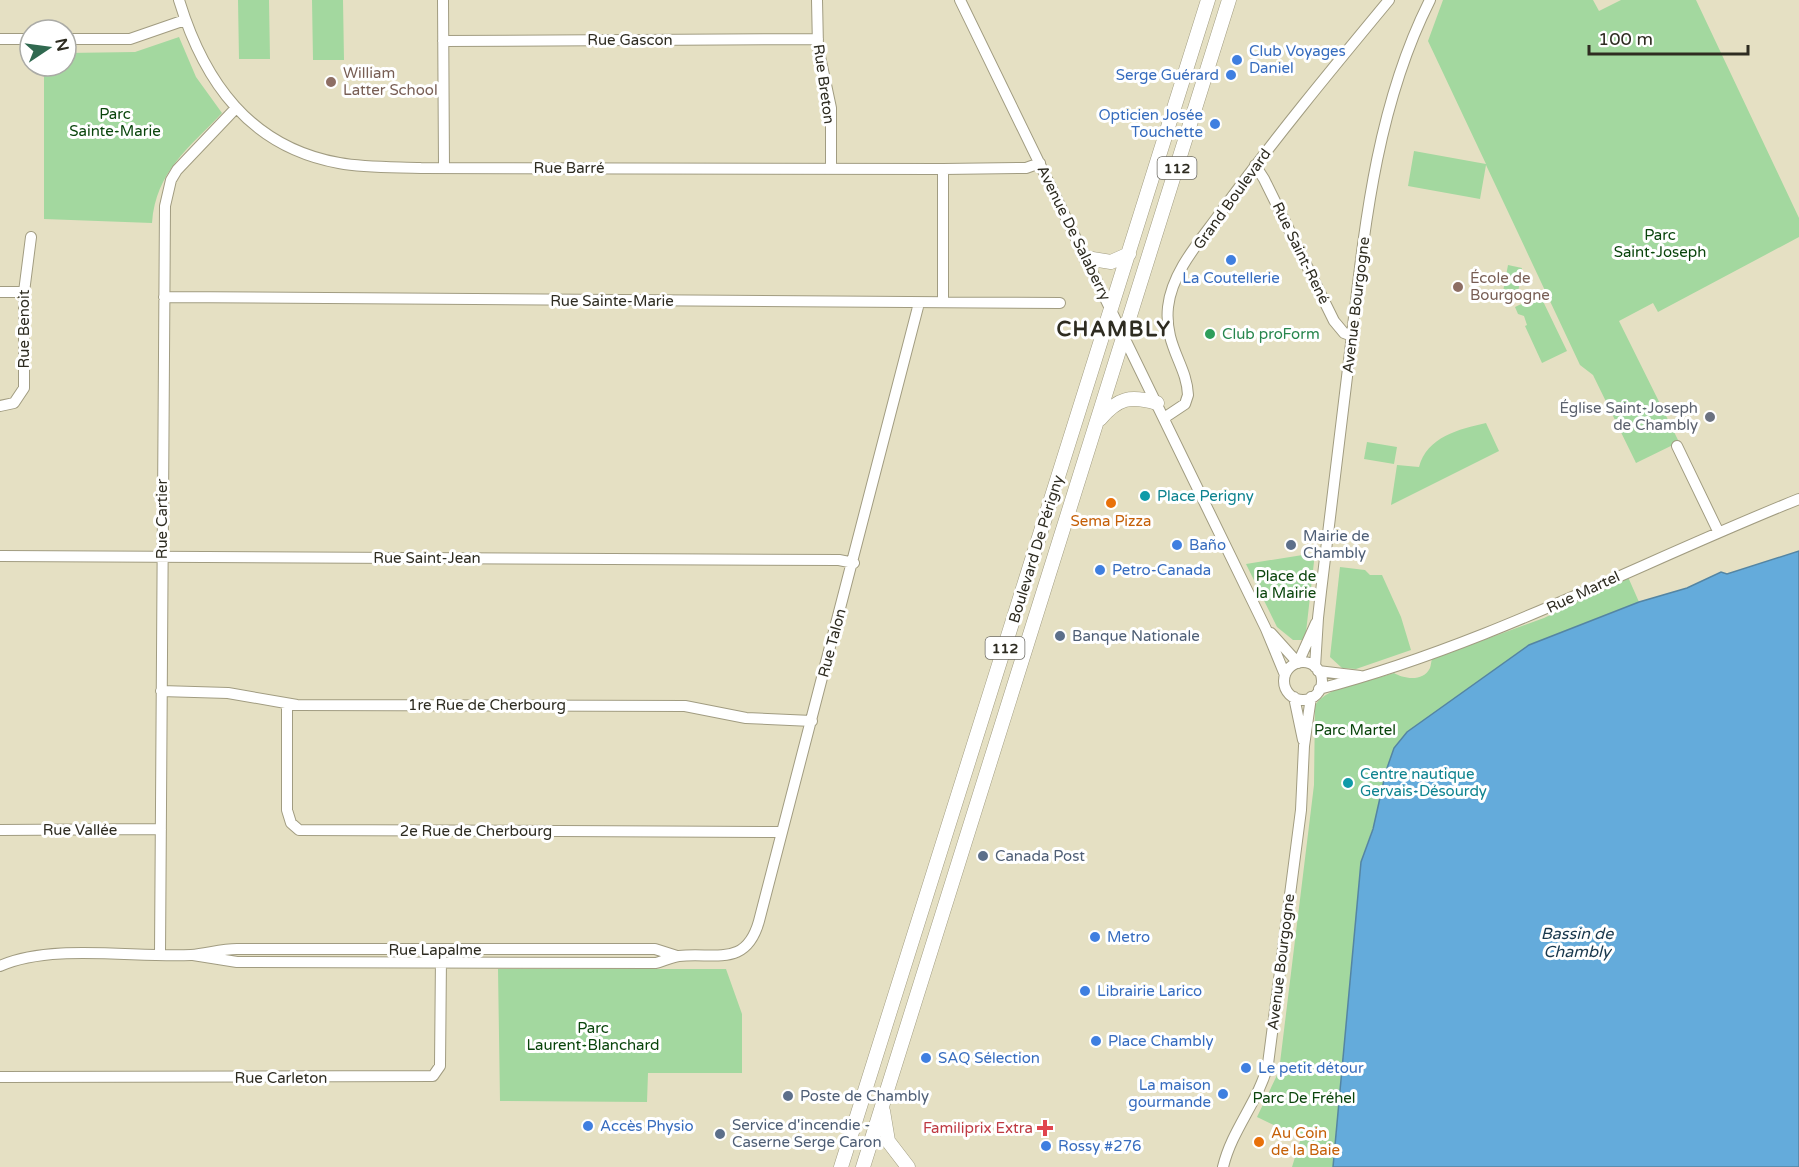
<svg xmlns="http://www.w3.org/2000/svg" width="1799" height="1167" font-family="'Varela Round',sans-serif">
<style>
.green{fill:#a3d89f}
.water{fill:#64abdb;stroke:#5485a3;stroke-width:1.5}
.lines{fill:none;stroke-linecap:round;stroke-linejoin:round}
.minor-casing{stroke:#a19c81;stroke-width:12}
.major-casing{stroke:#a19c81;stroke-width:15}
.minor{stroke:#fff;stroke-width:10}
.major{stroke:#fff;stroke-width:14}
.shop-dot{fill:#3f7fe0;stroke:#fff;stroke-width:2}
.education-dot{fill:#8d6e63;stroke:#fff;stroke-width:2}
.leisure-dot{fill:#2e9e5b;stroke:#fff;stroke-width:2}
.worship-dot{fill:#6b7280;stroke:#fff;stroke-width:2}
.culture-dot{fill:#0f9aa8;stroke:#fff;stroke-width:2}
.food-dot{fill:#e8710a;stroke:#fff;stroke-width:2}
.service-dot{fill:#5c6f8a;stroke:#fff;stroke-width:2}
.health-dot{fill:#e0444e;stroke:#fff;stroke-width:2}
.labels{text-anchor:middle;stroke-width:6;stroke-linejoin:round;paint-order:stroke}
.shield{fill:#fff;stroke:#6d6b64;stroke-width:1.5}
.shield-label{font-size:14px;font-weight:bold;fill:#2e2c21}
.street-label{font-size:15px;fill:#2e2c21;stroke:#fff}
.shop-label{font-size:15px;fill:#366cbe;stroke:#fff;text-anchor:start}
.education-label{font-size:15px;fill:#785e54;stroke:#fff;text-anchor:start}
.park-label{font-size:15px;fill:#0a450c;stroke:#fff}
.leisure-label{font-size:15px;fill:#27864d;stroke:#fff;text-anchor:start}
.worship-label{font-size:15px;fill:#5b616d;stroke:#fff;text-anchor:end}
.culture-label{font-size:15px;fill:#0d838f;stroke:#fff;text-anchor:start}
.food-label{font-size:15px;fill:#c56008;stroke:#fff}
.service-label{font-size:15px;fill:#4e5e75;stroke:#fff;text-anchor:start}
.health-label{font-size:15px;fill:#be3a42;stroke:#fff;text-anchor:end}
.water-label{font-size:16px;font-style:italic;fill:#18374c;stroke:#fff}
.district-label{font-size:21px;font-weight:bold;letter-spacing:1.5px;fill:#2e2c21;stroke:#fff}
</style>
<rect width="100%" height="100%" fill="#e5e0c3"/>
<!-- green -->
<path class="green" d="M238,0H269L270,59H239Z
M312,0H343L344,60H313Z
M1443,0H1593L1599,11L1621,0H1696L1799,218V237L1658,312L1653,303L1619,321L1679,442L1636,463L1593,375L1580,365L1486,165L1480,199L1408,186L1414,151L1486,164L1428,41Z
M179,37L196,77L222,113C189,148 156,171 152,223L44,219V66H66V53L135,52Z
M1508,265L1522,268L1517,299L1502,297Z
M1540,295L1567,351L1542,363L1525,326L1527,325L1524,316L1518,314L1515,307Z
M1486,423L1499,451L1391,505L1397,465L1419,467C1427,437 1459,429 1486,423Z
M1367,442L1397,447L1394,464L1364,459Z
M1315,553L1306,632L1303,640H1293L1277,627L1246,564Z
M1340,567L1365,570L1370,575H1382L1401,617L1411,650L1356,669L1342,668L1330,657Z
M1628,577L1639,602L1529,645L1407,732C1387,756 1384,783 1377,814C1373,830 1366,846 1361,862L1333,1167H1292L1301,1138L1257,1117L1279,1071L1314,785L1315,705C1330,684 1370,682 1394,673C1402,678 1423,683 1430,668C1431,665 1431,662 1432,659L1544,618Z
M498,969H726L742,1014V1073H648L647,1102L500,1101Z"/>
<!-- water -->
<path class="water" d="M1799,551V1167H1333L1361,862L1373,829L1386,771L1394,748L1407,732L1529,645L1639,602L1687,588L1721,572L1727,574Z"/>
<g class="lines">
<defs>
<path id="minor" d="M179,0C204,82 250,147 339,163C366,168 393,167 421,168L943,169L1026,168L1040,163
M443,0L444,167
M817,0L818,47L831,108V168
M960,0L1266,629L1285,675
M0,39H30
M66,39H130L185,20
M443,41L818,39
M1255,165L1264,179L1334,321L1344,333L1352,336
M0,292H24
M164,297L1060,303
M943,302V169
M0,406L14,403L24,388V292L31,237
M1164,418L1185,404L1188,395C1187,365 1164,346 1168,307C1172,271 1201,240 1221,212C1274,139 1331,70 1389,0
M1677,446L1718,531
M0,556L839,560L854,563
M1271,633L1298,663
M1284 681a19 19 0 1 1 38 0a19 19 0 1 1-38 0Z
M1298,663L1316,623
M1315,667L1318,618C1328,529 1339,440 1350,352C1364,233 1375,109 1430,0
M1318,671L1360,676
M1319,689C1485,646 1641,562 1799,499
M161,691L228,693L297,705L685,706L746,718L812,721
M1294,697L1303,740
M287,705V810L291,823L299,830L782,832
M0,830L161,829
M160,955L165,206L171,180L177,170L236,108
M193,955L237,962L656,963C664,961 671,957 679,956C715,952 746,968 759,921L919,303
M0,966C51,943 135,958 191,955C206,954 221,949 237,949H655L677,956
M0,1077L433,1076L440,1066L441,957
M1223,1167C1232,1129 1259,1101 1268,1064L1301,810L1304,746L1311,697"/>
<path id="major" d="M1086,258L1111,262L1129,254
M1100,419C1118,398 1130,395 1157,403
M883,1111L888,1141L908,1167
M841,1167L1208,0
M863,1167L1229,0"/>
</defs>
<!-- minor casing -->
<use href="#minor" class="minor-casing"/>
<!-- major casing -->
<use href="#major" class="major-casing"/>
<!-- minor -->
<use href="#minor" class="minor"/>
<!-- major -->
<use href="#major" class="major"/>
</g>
<!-- markers -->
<g class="shop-dot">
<circle cx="1237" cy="60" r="6"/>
<circle cx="1231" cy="75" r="6"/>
<circle cx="1215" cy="124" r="6"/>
<circle cx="1231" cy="260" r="6"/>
<circle cx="1177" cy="545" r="6"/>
<circle cx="1100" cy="570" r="6"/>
<circle cx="1095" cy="937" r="6"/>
<circle cx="1085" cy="991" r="6"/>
<circle cx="1096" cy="1041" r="6"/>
<circle cx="926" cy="1058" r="6"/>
<circle cx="1246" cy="1068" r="6"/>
<circle cx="1223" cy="1094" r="6"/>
<circle cx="588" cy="1126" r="6"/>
<circle cx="1046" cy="1146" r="6"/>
</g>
<g class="education-dot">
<circle cx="331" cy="82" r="6"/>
<circle cx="1458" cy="287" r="6"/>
</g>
<circle class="leisure-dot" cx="1210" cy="334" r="6"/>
<circle class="worship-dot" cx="1710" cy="417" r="6"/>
<g class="culture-dot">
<circle cx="1145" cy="496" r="6"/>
<circle cx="1348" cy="783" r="6"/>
</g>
<g class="food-dot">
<circle cx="1111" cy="503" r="6"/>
<circle cx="1259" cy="1142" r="6"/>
</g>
<g class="service-dot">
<circle cx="1291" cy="545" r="6"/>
<circle cx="1060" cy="636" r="6"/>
<circle cx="983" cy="856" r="6"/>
<circle cx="788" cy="1096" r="6"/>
<circle cx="720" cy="1134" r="6"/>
</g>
<path class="health-dot" d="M1042 1119h6v6h6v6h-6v6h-6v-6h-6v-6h6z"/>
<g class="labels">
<!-- shield labels -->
<g class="shield">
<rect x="1157.5" y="157" width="39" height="22" rx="4.5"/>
<rect x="985.5" y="637" width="39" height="22" rx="4.5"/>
</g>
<g class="shield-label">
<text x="1177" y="173">112</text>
<text x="1005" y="653">112</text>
</g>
<!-- street labels -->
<g class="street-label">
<text x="630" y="45">Rue Gascon</text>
<text transform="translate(824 84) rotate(82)" y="5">Rue Breton</text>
<text x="569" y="173">Rue Barré</text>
<text transform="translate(1232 199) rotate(-54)" y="5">Grand Boulevard</text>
<text transform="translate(1074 233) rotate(64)" y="5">Avenue De Salaberry</text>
<text transform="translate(1301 253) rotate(64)" y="5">Rue Saint-René</text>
<text x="612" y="306">Rue Sainte-Marie</text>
<text transform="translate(1356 305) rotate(-83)" y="5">Avenue Bourgogne</text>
<text transform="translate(24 329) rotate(-90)" y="5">Rue Benoit</text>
<text transform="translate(162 519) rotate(-90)" y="5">Rue Cartier</text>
<text transform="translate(1036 549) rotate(-73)" y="5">Boulevard De Périgny</text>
<text x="427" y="563">Rue Saint-Jean</text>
<text transform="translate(1583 592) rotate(-25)" y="5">Rue Martel</text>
<text transform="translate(832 643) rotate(-75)" y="5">Rue Talon</text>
<text x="487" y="710">1re Rue de Cherbourg</text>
<text x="80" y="835">Rue Vallée</text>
<text x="476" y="836">2e Rue de Cherbourg</text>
<text x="435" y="955">Rue Lapalme</text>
<text transform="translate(1281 962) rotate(-83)" y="5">Avenue Bourgogne</text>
<text x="281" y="1083">Rue Carleton</text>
</g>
<!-- shop labels -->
<g class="shop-label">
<text x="1249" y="56">Club Voyages<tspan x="1249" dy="17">Daniel</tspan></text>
<text x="1219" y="80" text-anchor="end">Serge Guérard</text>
<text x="1203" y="120" text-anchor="end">Opticien Josée<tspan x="1203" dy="17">Touchette</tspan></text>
<text x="1231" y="283" text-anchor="middle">La Coutellerie</text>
<text x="1189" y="550">Baño</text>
<text x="1112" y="575">Petro-Canada</text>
<text x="1107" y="942">Metro</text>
<text x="1097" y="996">Librairie Larico</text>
<text x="1108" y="1046">Place Chambly</text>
<text x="938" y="1063">SAQ Sélection</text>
<text x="1258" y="1073">Le petit détour</text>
<text x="1211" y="1090" text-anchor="end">La maison<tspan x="1211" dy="17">gourmande</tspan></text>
<text x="600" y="1131">Accès Physio</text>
<text x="1058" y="1151">Rossy #276</text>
</g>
<!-- education labels -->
<g class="education-label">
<text x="343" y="78">William<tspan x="343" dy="17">Latter School</tspan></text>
<text x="1470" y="283">École de<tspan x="1470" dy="17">Bourgogne</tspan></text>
</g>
<!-- park labels -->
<g class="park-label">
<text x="115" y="119">Parc<tspan x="115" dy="17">Sainte-Marie</tspan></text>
<text x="1660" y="240">Parc<tspan x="1660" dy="17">Saint-Joseph</tspan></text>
<text x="1286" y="581">Place de<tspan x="1286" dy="17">la Mairie</tspan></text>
<text x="1355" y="735">Parc Martel</text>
<text x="593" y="1033">Parc<tspan x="593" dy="17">Laurent-Blanchard</tspan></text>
<text x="1304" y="1103">Parc De Fréhel</text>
</g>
<!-- leisure labels -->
<g class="leisure-label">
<text x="1222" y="339">Club proForm</text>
</g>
<!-- worship labels -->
<g class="worship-label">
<text x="1698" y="413">Église Saint-Joseph<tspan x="1698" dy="17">de Chambly</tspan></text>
</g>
<!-- culture labels -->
<g class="culture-label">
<text x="1157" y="501">Place Perigny</text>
<text x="1360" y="779">Centre nautique<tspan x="1360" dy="17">Gervais-Désourdy</tspan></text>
</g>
<!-- food labels -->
<g class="food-label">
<text x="1111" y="526">Sema Pizza</text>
<text x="1271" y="1138" text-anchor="start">Au Coin<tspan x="1271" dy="17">de la Baie</tspan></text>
</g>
<!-- service labels -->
<g class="service-label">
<text x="1303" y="541">Mairie de<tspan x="1303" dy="17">Chambly</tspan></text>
<text x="1072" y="641">Banque Nationale</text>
<text x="995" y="861">Canada Post</text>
<text x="800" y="1101">Poste de Chambly</text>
<text x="732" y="1130">Service d'incendie -<tspan x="732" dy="17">Caserne Serge Caron</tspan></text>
</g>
<!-- health labels -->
<g class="health-label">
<text x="1033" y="1133">Familiprix Extra</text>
</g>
<!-- water labels -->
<g class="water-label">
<text x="1577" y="939">Bassin de<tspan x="1577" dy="18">Chambly</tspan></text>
</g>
<!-- district labels -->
<g class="district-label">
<text x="1114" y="336">CHAMBLY</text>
</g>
</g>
<!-- north arrow -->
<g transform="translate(48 48) rotate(77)"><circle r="28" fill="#ffffff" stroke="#ababa6" stroke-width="1.5"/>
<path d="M0-4.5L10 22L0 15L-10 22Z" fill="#306950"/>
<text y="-9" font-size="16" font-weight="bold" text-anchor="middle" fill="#2e2c21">N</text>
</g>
<!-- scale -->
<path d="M1589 45v9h159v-9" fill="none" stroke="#2e2c21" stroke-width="3"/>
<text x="1598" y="45" font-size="18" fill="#2e2c21" stroke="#ffffff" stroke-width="4.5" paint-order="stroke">100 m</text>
</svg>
